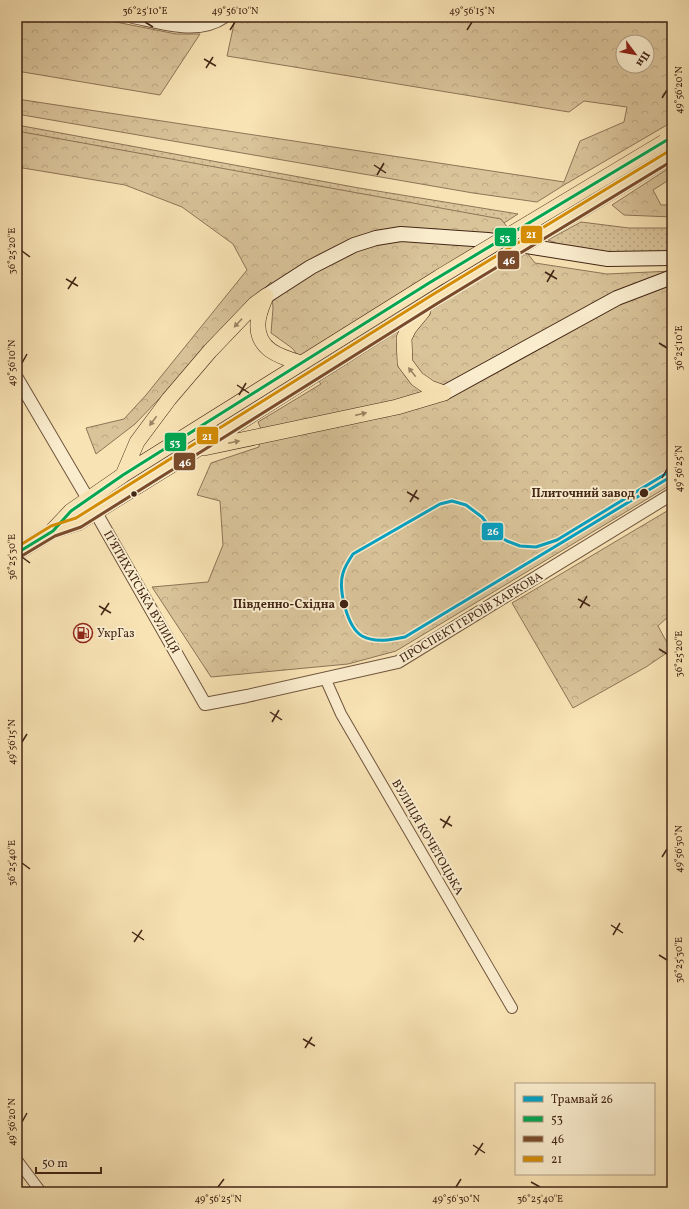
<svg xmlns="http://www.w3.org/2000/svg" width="689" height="1209" font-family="Vollkorn,serif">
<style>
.green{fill:url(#green-dots);stroke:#8e7457}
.forest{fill:url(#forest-crowns);stroke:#8e7457;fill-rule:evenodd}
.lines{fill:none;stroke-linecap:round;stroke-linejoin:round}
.minor-casing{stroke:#70543d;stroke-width:12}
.tertiary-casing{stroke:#70543d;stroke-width:14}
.secondary-casing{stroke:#422515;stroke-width:16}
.primary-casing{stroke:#422515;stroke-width:16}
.minor{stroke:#faedce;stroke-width:10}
.tertiary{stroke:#faedce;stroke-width:12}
.secondary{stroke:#faedce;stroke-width:14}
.primary{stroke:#f8e3b4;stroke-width:15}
.primary-bridge-casing{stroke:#422515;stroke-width:16;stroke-linecap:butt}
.primary-bridge{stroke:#f8e3b4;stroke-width:15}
.bus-1-casing{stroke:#faedce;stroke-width:6}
.bus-2-casing{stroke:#faedce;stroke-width:6}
.bus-3-casing{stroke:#faedce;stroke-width:6}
.bus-1{stroke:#00a651;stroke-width:3}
.bus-2{stroke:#7a4b2a;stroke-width:3}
.bus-3{stroke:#d38c04;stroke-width:3}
.tram-1-casing{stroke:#faedce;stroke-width:6}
.tram-1{stroke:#03a2c5;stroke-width:3}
.oneway{fill:#9d8464}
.ticks{fill:none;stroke:#422515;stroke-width:1.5}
.stop-dot{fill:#422515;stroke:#faedce;stroke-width:1.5}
.labels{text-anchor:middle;stroke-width:4;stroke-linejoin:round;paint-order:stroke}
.stop-label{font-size:12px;font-weight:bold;fill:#422515;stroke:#faedce;text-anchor:end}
.street-label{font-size:12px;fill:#422515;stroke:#faedce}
.poi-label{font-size:12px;fill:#422515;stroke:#faedce;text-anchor:start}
.line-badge{stroke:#faedce;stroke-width:1.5}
.badge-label{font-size:11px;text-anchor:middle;font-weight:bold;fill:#fff}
.neatline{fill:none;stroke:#422515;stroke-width:1.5}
.ticks-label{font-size:10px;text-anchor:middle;fill:#422515}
</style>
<defs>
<pattern id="green-dots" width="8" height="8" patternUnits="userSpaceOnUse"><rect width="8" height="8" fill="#d9c399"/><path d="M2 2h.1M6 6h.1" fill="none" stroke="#bba783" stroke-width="1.8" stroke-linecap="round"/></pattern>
<pattern id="forest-crowns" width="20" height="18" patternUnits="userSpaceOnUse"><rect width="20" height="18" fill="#d9c399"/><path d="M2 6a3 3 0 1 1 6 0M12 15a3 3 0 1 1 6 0" fill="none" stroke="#bba783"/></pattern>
</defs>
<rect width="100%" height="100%" fill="#f8e3b4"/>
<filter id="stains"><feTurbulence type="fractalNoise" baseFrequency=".005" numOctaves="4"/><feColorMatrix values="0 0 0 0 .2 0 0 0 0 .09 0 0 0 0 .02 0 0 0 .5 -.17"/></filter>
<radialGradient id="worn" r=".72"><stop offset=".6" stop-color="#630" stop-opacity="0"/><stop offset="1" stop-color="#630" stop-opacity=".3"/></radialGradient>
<!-- green -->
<path class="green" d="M17,125L359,188L518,214L504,223L383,208L17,151Z
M672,141V145L576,203L407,310L118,489L116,486Z
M581,222L629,228H672V258L572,249L548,240Z"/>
<!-- forest -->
<path class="forest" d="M17,17H91L176,34H200L160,95L17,71Z
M238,17H672V122L564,185L537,202L473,193L17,114V99L564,182L580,141L624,122L627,107L584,101L569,112L227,56L235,19ZM623,42H647V66H623Z
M17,131L501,219L535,263L607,274L672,271V484L396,651L348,664L211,677L152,587L208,582L223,545L220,501L197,495L211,463L259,447L261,429L258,422L321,384L292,348L271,333L273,308L271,282L135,424L96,454L86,428L124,419L146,395L247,270L233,244L182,207L125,185L17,167Z
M672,166V178L653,190L661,205H672V217L624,215L612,205Z
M667,511L672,520V616L670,615L658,626L671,650L646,667L573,708L512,603Z"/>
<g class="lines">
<defs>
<path id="minor" d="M325,678L341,714L512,1008
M17,1160L41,1192"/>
<path id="tertiary" d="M133,17C162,23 198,35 224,17
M17,378L88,499
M95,511L205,704L247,696L398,662L672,494"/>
<path id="secondary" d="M266,296L311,267L354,245L376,238L401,234L488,240L608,259L672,258
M444,393L617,298L672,277"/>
<path id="primary" d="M266,296C263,304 258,314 258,323C256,350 281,357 301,363
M423,311L409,328L404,338L405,363L417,379L430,388L444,393
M204,448L397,407L444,393
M123,475L137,442L169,399L210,351L255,304L266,296
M53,530L71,511L123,475L441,276
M17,553L53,531L78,523L196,450L449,290"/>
</defs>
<!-- minor casing -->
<use href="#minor" class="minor-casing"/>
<!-- tertiary casing -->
<use href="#tertiary" class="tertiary-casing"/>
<!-- secondary casing -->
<use href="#secondary" class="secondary-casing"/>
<!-- primary casing -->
<use href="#primary" class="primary-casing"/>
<!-- minor -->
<use href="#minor" class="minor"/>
<!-- tertiary -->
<use href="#tertiary" class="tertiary"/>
<!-- secondary -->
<use href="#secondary" class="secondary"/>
<!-- primary -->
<use href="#primary" class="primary"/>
<defs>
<path id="primary-bridge" d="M441,276L664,142
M449,290L671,156"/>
</defs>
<!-- primary-bridge casing -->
<use href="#primary-bridge" class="primary-bridge-casing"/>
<!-- primary-bridge -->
<use href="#primary-bridge" class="primary-bridge"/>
<defs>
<path id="bus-1" d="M17,553L53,531L71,511L123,475L429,283L672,137"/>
<path id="bus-2" d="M20,557L55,536L81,527L438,303L672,161"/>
<path id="bus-3" d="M17,547L51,526L76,518L432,295L669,151"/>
</defs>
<!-- bus-1 casing -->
<use href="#bus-1" class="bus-1-casing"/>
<!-- bus-2 casing -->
<use href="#bus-2" class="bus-2-casing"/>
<!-- bus-3 casing -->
<use href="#bus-3" class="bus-3-casing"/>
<!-- bus-1 -->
<use href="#bus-1" class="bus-1"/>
<!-- bus-2 -->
<use href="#bus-2" class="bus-2"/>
<!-- bus-3 -->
<use href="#bus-3" class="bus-3"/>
<defs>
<path id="tram-1" d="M672,470L557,540L536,547L520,546L507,541L494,533L482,517L466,505L452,501L440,504L353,554C349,560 345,566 343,573C338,589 347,627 362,636C375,643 391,640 405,637L672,476"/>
</defs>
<!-- tram-1 casing -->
<use href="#tram-1" class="tram-1-casing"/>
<!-- tram-1 -->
<use href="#tram-1" class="tram-1"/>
</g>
<!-- one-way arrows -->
<defs><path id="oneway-solid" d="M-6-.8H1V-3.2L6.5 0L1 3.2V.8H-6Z"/></defs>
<g class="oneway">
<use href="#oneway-solid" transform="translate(238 323) rotate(133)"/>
<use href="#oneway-solid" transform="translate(412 372) rotate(-129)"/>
<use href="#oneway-solid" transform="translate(361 414) rotate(-13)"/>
<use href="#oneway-solid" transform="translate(153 421) rotate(127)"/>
<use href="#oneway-solid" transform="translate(234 442) rotate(-12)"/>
</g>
<!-- ticks -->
<path class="ticks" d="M145,22L153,27M230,30L235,22M467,30L472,22M204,59L216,66M206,68L213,57M662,98L667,90M374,165L386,173M377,175L384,163M22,251L30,257M545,272L557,279M66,279L78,286M547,282L554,270M68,289L76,277M659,343L667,348M22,363L27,354M237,385L249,393M239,395L246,383M662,478L667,469M407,492L419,499M410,502L417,490M22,557L30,563M578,599L590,606M99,606L111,613M580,608L587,596M101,615L109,603M659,649L667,654M270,712L282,720M272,722L279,710M22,742L27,734M440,819L452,826M443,828L450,816M662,857L667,849M22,863L30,869M611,925L623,933M132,932L144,940M613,935L620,923M134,942L142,930M659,955L667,960M303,1039L315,1046M305,1048L312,1037M22,1122L27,1113M473,1145L485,1153M475,1155L483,1143M531,1182L540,1187M218,1187L224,1179M456,1187L461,1179"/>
<!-- icons -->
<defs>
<symbol id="fuel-ring" viewBox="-11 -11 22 22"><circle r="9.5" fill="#faedce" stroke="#8f2418" stroke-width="1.5"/><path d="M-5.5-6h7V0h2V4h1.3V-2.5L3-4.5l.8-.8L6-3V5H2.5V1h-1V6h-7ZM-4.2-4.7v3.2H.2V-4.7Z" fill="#8f2418"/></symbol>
</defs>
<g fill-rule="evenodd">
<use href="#fuel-ring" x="72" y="622" width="22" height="22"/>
</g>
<!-- markers -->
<g class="stop-dot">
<circle cx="644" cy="493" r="5"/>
<circle cx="134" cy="494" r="3.5"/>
<circle cx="344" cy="604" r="5"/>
</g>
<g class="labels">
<!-- stop labels -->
<g class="stop-label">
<text x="635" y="497">Плиточний завод</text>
<text x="335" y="608">Південно-Східна</text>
</g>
<!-- street labels -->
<g class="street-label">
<text transform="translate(142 592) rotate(60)" y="4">П’ЯТИХАТСЬКА ВУЛИЦЯ</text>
<text transform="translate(471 617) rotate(-31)" y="4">ПРОСПЕКТ ГЕРОЇВ ХАРКОВА</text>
<text transform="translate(428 837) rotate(60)" y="4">ВУЛИЦЯ КОЧЕТОЦЬКА</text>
</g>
<!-- poi labels -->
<g class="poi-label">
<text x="97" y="637">УкрГаз</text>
</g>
</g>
<g class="line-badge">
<rect x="520" y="225" width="23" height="19" rx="4" fill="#d38c04"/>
<rect x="494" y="227" width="23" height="20" rx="4" fill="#00a651"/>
<rect x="497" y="250" width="23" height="20" rx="4" fill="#7a4b2a"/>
<rect x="196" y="426" width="23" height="19" rx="4" fill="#d38c04"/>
<rect x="164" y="432" width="23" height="20" rx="4" fill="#00a651"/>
<rect x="173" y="452" width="23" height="19" rx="4" fill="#7a4b2a"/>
<rect x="481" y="522" width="23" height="19" rx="4" fill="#03a2c5"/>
</g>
<g class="badge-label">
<text x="531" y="238">21</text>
<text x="505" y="241">53</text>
<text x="509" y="264">46</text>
<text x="207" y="440">21</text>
<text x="175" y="446">53</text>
<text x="185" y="466">46</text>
<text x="493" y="535">26</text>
</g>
<!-- margin -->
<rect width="689" height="1209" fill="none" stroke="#f8e3b4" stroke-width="44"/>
<!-- legend -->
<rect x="515" y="1083" width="140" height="92" fill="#faedce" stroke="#b09d84"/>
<rect x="523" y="1096" width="20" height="6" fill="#03a2c5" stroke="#b09d84"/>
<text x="551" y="1103" font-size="12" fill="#422515">Трамвай 26</text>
<rect x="523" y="1116" width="20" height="6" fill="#00a651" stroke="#b09d84"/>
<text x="551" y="1123" font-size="12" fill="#422515">53</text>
<rect x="523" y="1136" width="20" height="6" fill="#7a4b2a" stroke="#b09d84"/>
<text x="551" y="1143" font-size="12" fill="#422515">46</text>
<rect x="523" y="1156" width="20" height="6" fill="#d38c04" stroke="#b09d84"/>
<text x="551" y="1163" font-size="12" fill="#422515">21</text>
<!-- north arrow -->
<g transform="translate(635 54) rotate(122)"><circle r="19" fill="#faedce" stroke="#b09d84"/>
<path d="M0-3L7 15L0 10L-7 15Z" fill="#8f2418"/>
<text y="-6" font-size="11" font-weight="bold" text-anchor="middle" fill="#422515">Пн</text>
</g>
<!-- scale -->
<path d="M36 1167v6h65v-6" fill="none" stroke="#422515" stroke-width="2"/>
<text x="42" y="1167" font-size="12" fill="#422515" stroke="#faedce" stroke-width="3" paint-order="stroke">50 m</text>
<rect x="22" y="22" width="645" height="1165" class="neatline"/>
<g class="ticks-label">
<text x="145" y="14">36°25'10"E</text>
<text x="235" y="14">49°56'10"N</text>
<text x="472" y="14">49°56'15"N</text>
<text transform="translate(678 90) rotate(-90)" y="4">49°56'20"N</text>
<text transform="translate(11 251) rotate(-90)" y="4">36°25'20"E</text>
<text transform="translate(678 348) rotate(-90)" y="4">36°25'10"E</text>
<text transform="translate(11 363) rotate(-90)" y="4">49°56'10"N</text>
<text transform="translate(678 469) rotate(-90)" y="4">49°56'25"N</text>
<text transform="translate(11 557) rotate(-90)" y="4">36°25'30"E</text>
<text transform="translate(678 654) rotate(-90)" y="4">36°25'20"E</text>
<text transform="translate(11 742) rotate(-90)" y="4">49°56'15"N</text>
<text transform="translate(678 849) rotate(-90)" y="4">49°56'30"N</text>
<text transform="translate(11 863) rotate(-90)" y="4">36°25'40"E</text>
<text transform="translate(678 960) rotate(-90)" y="4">36°25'30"E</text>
<text transform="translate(11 1122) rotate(-90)" y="4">49°56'20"N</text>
<text x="218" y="1202">49°56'25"N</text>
<text x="456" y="1202">49°56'30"N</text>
<text x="540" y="1202">36°25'40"E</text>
</g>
<rect width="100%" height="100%" filter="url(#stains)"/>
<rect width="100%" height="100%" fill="url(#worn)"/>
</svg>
